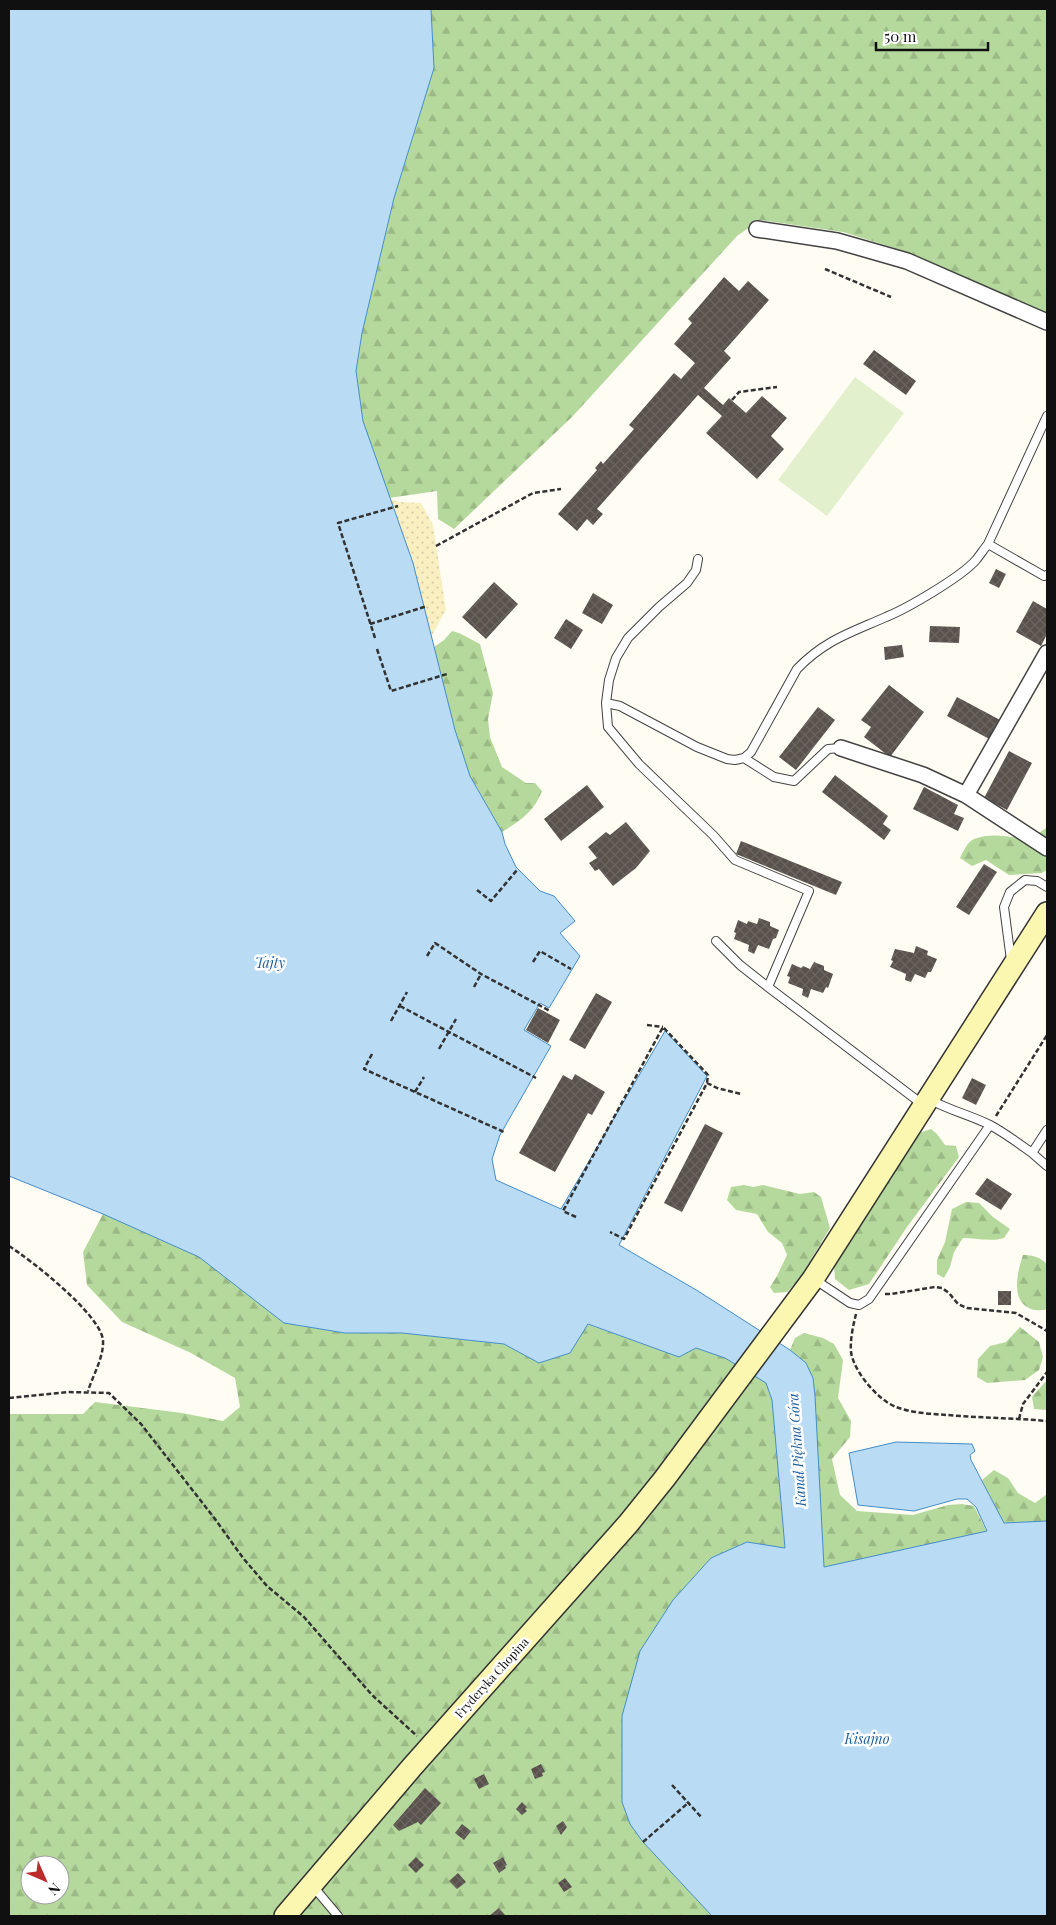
<svg xmlns="http://www.w3.org/2000/svg" width="1056" height="1925" font-family="'Playfair Display',serif">
<style>
.forest{fill:url(#forest-firs);fill-rule:evenodd}
.sand{fill:url(#sand-dots)}
.pitch{fill:#e3f0ce}
.water{fill:#b9dbf4;stroke:#428dc9}
.building{fill:url(#building-cross-hatch)}
.lines{fill:none;stroke-linecap:round;stroke-linejoin:round}
.lane-casing{stroke:#434343;stroke-width:10}
.street-casing{stroke:#434343;stroke-width:18}
.secondary-casing{stroke:#323232;stroke-width:24}
.path{stroke:#323232;stroke-width:2.5;stroke-dasharray:5 2.5;stroke-linecap:butt}
.lane{stroke:#fff;stroke-width:8}
.street{stroke:#fff;stroke-width:15}
.secondary{stroke:#fcf7b0;stroke-width:21}
.labels{text-anchor:middle;stroke-width:5;stroke-linejoin:round;paint-order:stroke}
.street-label{font-size:12px;fill:#101010;stroke:#fff}
.water-label{font-size:14px;font-style:italic;fill:#1c5f9e;stroke:#fff}
</style>
<defs>
<pattern id="forest-firs" width="22" height="20" patternUnits="userSpaceOnUse" patternTransform="scale(1.25)"><rect width="22" height="20" fill="#b5d99c"/><path d="M5 1l3.5 6h-7zM16 11l3.5 6h-7z" fill="#9bb985"/></pattern>
<pattern id="sand-dots" width="8" height="8" patternUnits="userSpaceOnUse" patternTransform="scale(1.25)"><rect width="8" height="8" fill="#f9efc1"/><path d="M2 2h.1M6 6h.1" fill="none" stroke="#d4cca5" stroke-width="1.8" stroke-linecap="round"/></pattern>
<pattern id="building-cross-hatch" width="8" height="8" patternUnits="userSpaceOnUse" patternTransform="scale(1.25)"><rect width="8" height="8" fill="#58514c"/><path d="M0 0l8 8M0 8l8-8" fill="none" stroke="#6b6561"/></pattern>
</defs>
<rect width="100%" height="100%" fill="#fffdf3"/>
<!-- forest -->
<path class="forest" d="M431,9H1047V314L910,253L843,232L760,220L737,236L572,417L454,529L438,519L437,491L389,498L363,422L356,371L362,333L394,198L434,68Z
M452,631L459,633L480,644L493,693L488,719L490,737L502,767L526,783H535L542,791C534,812 521,820 502,832L470,776L455,730L434,647L444,640Z
M1047,815V870L1042,873L1009,875L986,860L972,866L960,858C963,852 967,842 974,839C991,832 1012,837 1029,840L1046,828Z
M931,1129L937,1134L945,1145L956,1146L959,1157L907,1227L869,1284L849,1290L835,1279L834,1266L919,1133Z
M744,1185L753,1187L763,1185L800,1194L814,1192L821,1197L830,1228L800,1278L787,1292L774,1293L770,1287L777,1276L787,1255L782,1243L768,1232L757,1214L736,1210L727,1200L731,1187Z
M966,1202L979,1203L993,1217L1010,1229L1004,1238C991,1242 977,1238 963,1238L954,1252L950,1267L944,1278L937,1274V1260L945,1242L952,1209Z
M103,1214L199,1257L284,1323L345,1333H402L504,1344L539,1363L570,1353L587,1324L679,1357L696,1348L725,1358L766,1383L772,1400L785,1549L747,1542L711,1558L673,1600L630,1824L643,1842L712,1916H9V1414H83L95,1402L182,1413L223,1421L240,1407L235,1378L191,1353L122,1322L87,1285L83,1252ZM30,1865H60V1895H30Z
M1023,1255C1033,1255 1040,1257 1047,1264V1307L1045,1310C1040,1310 1033,1311 1029,1308C1010,1299 1018,1270 1023,1255Z
M1020,1327L1039,1342L1043,1357L1039,1370L1025,1380L987,1383L977,1377L978,1359L990,1346L1006,1342Z
M804,1333L823,1338L834,1344L843,1360L838,1398L851,1421L850,1437L832,1459L840,1495L857,1511L913,1515L948,1505L962,1504L974,1506L987,1532L824,1567L813,1378L806,1363L790,1350L795,1338Z
M1047,1380V1410L1034,1409L1032,1397Z
M994,1470L1008,1478L1018,1493L1035,1503L1047,1494V1521L1004,1524L982,1480Z"/>
<!-- sand -->
<path class="sand" d="M389,498L399,502L421,503L433,525L446,610L431,637L413,563Z"/>
<!-- pitch -->
<path class="pitch" d="M855,377L904,413L827,516L778,480Z"/>
<!-- water -->
<path class="water" d="M9,9H431L434,68L394,198L362,333L356,371L363,421L413,563L455,730L470,776L502,832L505,844L516,867L540,891L554,896L575,921L560,933L580,956L549,1008L540,1003L524,1030L551,1046L500,1135L492,1159L496,1180L561,1209L665,1031L707,1076L619,1245L698,1291L790,1350L806,1363L813,1378L815,1396L824,1567L987,1531L976,1507L967,1499H957L914,1511L858,1505L849,1453L896,1442L972,1444L975,1451L970,1455L971,1460L1004,1523L1047,1521V1916H712L643,1842L630,1824L622,1802V1716L640,1651L673,1600L711,1558L747,1542L785,1548L772,1400L766,1383L725,1358L696,1348L679,1357L588,1324L570,1353L539,1363L504,1344L402,1333H345L284,1323L199,1257L103,1214L9,1176Z"/>
<!-- building -->
<path class="building" d="M724,277L739,291L748,281L769,300L724,351L731,358L704,388L723,405L729,398L746,413L762,396L787,418L771,436L784,449L757,479L706,433L722,416L698,395L597,509L603,514L593,525L587,519L577,531L558,514L597,470L595,468L601,461L603,464L634,429L629,425L674,373L681,379L695,363L674,344L692,323L688,319Z
M874,350L916,381L906,395L863,364Z
M996,569L1006,574L999,588L989,583Z
M494,582L518,604L486,639L462,617Z
M593,593L613,605L602,624L582,613Z
M1033,601L1047,609V634L1041,646L1016,632Z
M566,619L583,630L571,649L554,638Z
M930,626L960,627L959,643L929,642Z
M902,645L904,657L885,660L884,647Z
M889,685L924,712L890,757L864,737L871,727L861,720Z
M957,697L1002,721L991,740L947,716Z
M818,707L835,720L796,770L779,757Z
M1009,751L1032,763L1007,810L984,798Z
M835,775L888,816L883,824L891,830L884,840L822,792Z
M587,785L604,807L561,841L544,819Z
M924,787L958,805L954,814L964,818L958,831L913,809Z
M626,822L650,851L636,868L613,886L599,869L595,871L589,863L597,858L588,847L606,832L610,835Z
M741,841L842,882L836,895L736,854Z
M984,864L997,872L969,915L956,907Z
M759,918L770,922V926L779,930L776,938L773,939L769,949L758,945L754,954L748,951L749,945L734,939L736,933L734,932L738,920L747,924L748,921L757,924Z
M916,946L928,951L927,955L937,959L931,972H928L925,978L915,974L911,982L905,980L906,974L890,967L893,961L891,960L895,949L914,953Z
M814,962L824,966V970L833,974L828,988L826,987L823,993L811,989L808,998L802,995L803,989L788,983L790,977L787,976L792,964L801,968L803,966L810,969Z
M596,993L612,1002L585,1049L569,1040Z
M538,1008L560,1020L548,1043L526,1030Z
M575,1074L605,1092L592,1115L588,1113L555,1172L519,1153L563,1075L572,1080Z
M972,1078L986,1085L976,1105L962,1098Z
M705,1124L723,1133L682,1212L664,1203Z
M987,1178L1012,1194L1001,1210L975,1194Z
M998,1291H1011V1305H998Z
M541,1764L545,1772L542,1773L543,1776L535,1779L531,1769Z
M484,1774L489,1784L479,1789L474,1779Z
M425,1788L441,1803L421,1825L418,1822L399,1831L393,1825Z
M522,1802L527,1807L525,1809L527,1811L522,1815L516,1809Z
M563,1821L567,1827L561,1835L556,1826Z
M462,1824L471,1831L464,1840L455,1833Z
M416,1857L424,1865L416,1873L408,1865Z
M503,1857L507,1865L505,1866L506,1868L499,1873L493,1863Z
M458,1873L466,1882L457,1889L449,1881Z
M565,1878L572,1887L564,1892L558,1883Z
M499,1908L506,1916H489Z"/>
<g class="lines">
<defs>
<path id="lane" d="M988,544L1044,576L1047,575
M698,559L696,570L687,583L659,607L628,638L616,658L609,680L606,703L608,727L639,764L713,835L735,860L809,891L768,987
M606,703L620,706L697,747L727,759L735,760L744,758L751,752L797,669C825,640 850,633 886,617C908,608 961,577 976,560C980,555 984,549 988,544L1047,416
M744,758L774,777L794,781L828,749L841,748
M716,941L740,965L768,987L922,1104
M1011,960L1004,907L1010,892L1025,880L1037,881L1047,887
M929,1099C948,1110 970,1115 990,1125C1005,1133 1018,1143 1032,1153L1047,1130
M1032,1153L1047,1166
M814,1279L850,1303L859,1305L869,1299L990,1125
M312,1885L338,1916"/>
<path id="street" d="M757,229L837,241L907,261L1047,322
M841,748L923,775L966,795L1047,848
M966,795L1047,653"/>
<path id="secondary" d="M285,1916L412,1767L628,1524L665,1478L813,1279L1047,913"/>
</defs>
<!-- lane casing -->
<use href="#lane" class="lane-casing"/>
<!-- street casing -->
<use href="#street" class="street-casing"/>
<!-- secondary casing -->
<use href="#secondary" class="secondary-casing"/>
<!-- path -->
<path class="path" d="M825,269L891,297
M732,400L739,392L777,387
M436,546L533,493L561,489
M370,624L427,606
M375,638L338,523L398,506
M377,649L391,691L447,674
M477,890L491,901L517,870
M427,956L435,943L481,974L550,1011
M533,962L540,951L571,969
M474,987L481,974
M400,1006L536,1078
M391,1021L407,992
M647,1025L663,1027
M439,1049L456,1019
M372,1054L364,1069L504,1132
M707,1083L717,1088L741,1094
M415,1092L424,1077
M996,1116L1047,1035
M576,1217L563,1211L663,1027L708,1075L707,1083L624,1239L610,1232
M9,1246C31,1260 100,1314 103,1340C104,1357 93,1375 88,1391
M885,1294H891L935,1287L942,1288L949,1293L958,1304L967,1308L1016,1313L1047,1331
M856,1314C853,1326 850,1340 851,1352C854,1372 878,1400 896,1407C912,1413 931,1414 948,1415C981,1418 1014,1418 1047,1421
M9,1398L68,1392L109,1393L141,1424L215,1519L243,1558L267,1586L304,1617L372,1695L417,1736
M1019,1419L1023,1404L1047,1372
M672,1785L702,1818
M643,1842L688,1803"/>
<!-- lane -->
<use href="#lane" class="lane"/>
<!-- street -->
<use href="#street" class="street"/>
<!-- secondary -->
<use href="#secondary" class="secondary"/>
</g>
<g class="labels">
<!-- street labels -->
<g class="street-label">
<text transform="translate(492 1678) rotate(-48)" y="4">Fryderyka Chopina</text>
</g>
<!-- water labels -->
<g class="water-label">
<text x="270" y="968">Tajty</text>
<text transform="translate(797 1450) rotate(-94)" y="5">Kanał Piękna Góra</text>
<text x="867" y="1744">Kisajno</text>
</g>
</g>
<!-- border -->
<rect width="1056" height="1925" fill="none" stroke="#101010" stroke-width="20"/>
<!-- north arrow -->
<g transform="translate(45 1880) rotate(135)"><circle r="24" fill="#ffffff" stroke="#9f9f9f"/>
<path d="M0-4L9 19L0 12L-9 19Z" fill="#bc2b2c"/>
<text y="-8" font-size="14" font-weight="bold" text-anchor="middle" fill="#101010">N</text>
</g>
<!-- scale -->
<path d="M876 42v8h112v-8" fill="none" stroke="#101010" stroke-width="2.5"/>
<text x="884" y="42" font-size="15" fill="#101010" stroke="#ffffff" stroke-width="4" paint-order="stroke">50 m</text>
</svg>
